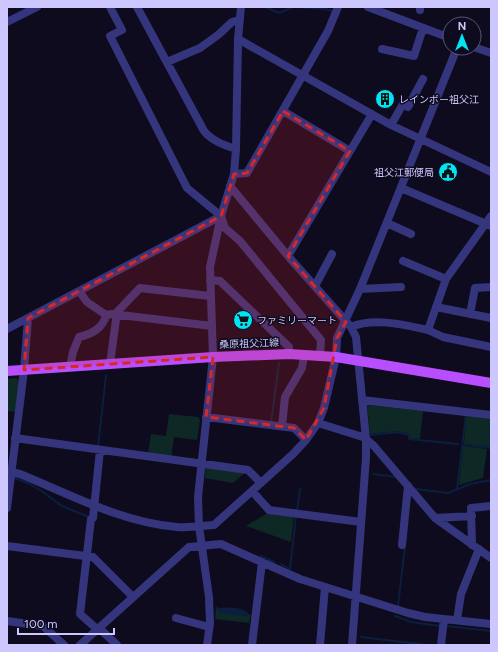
<svg xmlns="http://www.w3.org/2000/svg" width="498" height="652" font-family="Figtree,'Noto Sans JP',sans-serif">
<style>
.green{fill:#0e2826}
.water{fill:#0a1f3f}
.lines{fill:none;stroke-linecap:round;stroke-linejoin:round}
.stream{stroke:#0a1f3f;stroke-width:2}
.minor{stroke:#35357e;stroke-width:8}
.major{stroke:#b74fff;stroke-width:10}
.marked{fill:#d62828;fill-opacity:0.2;stroke:#d62828;stroke-width:3;stroke-dasharray:8 5;stroke-linejoin:round}
.labels{text-anchor:middle;stroke-width:3;stroke-linejoin:round;paint-order:stroke}
.poi-label{font-size:10px;fill:#ccc8ff;stroke:#0e0b1e;text-anchor:start}
.street-label{font-size:10px;fill:#ccc8ff;stroke:#0e0b1e}
</style>
<rect width="100%" height="100%" fill="#0e0b1e"/>
<!-- green -->
<path class="green" d="M17,378L19,381L16,412L7,411V379Z
M367,405L423,411L420,439L410,438V434L398,431L370,434Z
M169,414L198,417L200,420L197,440L174,437L171,458L148,454L151,434L166,436Z
M466,416L491,419V447L464,444Z
M463,446L487,449L483,478L459,485Z
M206,465L247,471L233,483L205,478Z
M269,512L294,515L291,542L246,526Z
M216,607L219,608L217,609L244,616L251,614L249,623L215,619Z"/>
<!-- water -->
<path class="water" d="M219,608C228,607 243,607 249,614L244,616L221,613L217,611Z"/>
<g class="lines">
<!-- stream -->
<path class="stream" d="M265,7L279,13L293,7
M296,7L326,9L334,12
M271,423L279,363
M371,435L397,432L409,435V439L458,444
M465,445L491,448
M98,447L106,375
M373,474L396,477
M14,478L28,483L40,490L62,506L89,517
M416,489L448,493L470,484L491,480
M457,489L466,415
M297,511L300,489
M261,556L274,562
M281,564L290,569L296,516
M398,606L405,546
M395,616L411,622L440,626
M446,626L491,631
M361,637L428,645"/>
<!-- minor -->
<path class="minor" d="M110,7L122,30L110,36L187,188L221,216L225,228L240,241L321,340L320,356
M137,7L204,131C212,141 224,145 236,149
M368,7L450,38
M420,7V10
M7,22L37,7
M238,39L391,125L491,172
M474,47L491,53
M382,49L414,56L423,28
M167,62L200,48L218,35L232,22L239,20
M283,111L350,151
M391,125L403,104L408,107L423,79
M234,174L247,173L328,31L338,7
M230,186L288,256L351,327L356,337L366,439V458L352,645
M401,188L491,226
M387,223L411,234
M288,256L372,114
M403,261L446,279
M210,280L220,281L289,347V354
M315,286L332,254
M360,289L401,287
M79,291L87,302L106,315L112,314L212,326
M436,307L491,318
M470,314L475,288L491,287
M351,327C374,317 405,325 428,330L446,279L491,216
M7,329L221,216
M428,330L443,337L491,347
M110,364L117,312L140,288L210,296
M70,367L73,352L79,337C91,334 103,329 106,315
M362,400L491,415
M206,417L294,428L306,440
M318,423L366,438
M282,426L285,397L302,368L304,355
M15,438L248,470L261,483
M366,439L374,446L435,518L491,558
M7,471L20,474C69,494 123,523 177,527C189,528 202,526 214,525L293,454L306,440L318,423L324,408L336,357L337,338L360,289L457,48
M252,491L269,510L361,522
M7,508L24,370L28,318
M435,518L472,516
M402,545L408,486
M472,545L471,508L491,506
M7,546L93,557L133,597
M176,618L209,627
M457,620L461,594L479,549
M7,621L43,626L64,645
M99,628L117,645
M97,629L80,614L91,519L93,518L100,450
M80,645L189,547L221,544L300,579L408,613L425,617L491,624
M207,645L210,623L209,597L199,526L198,497L213,357L210,267L221,216L234,174L236,149L238,39L241,7
M252,645L262,562
M320,645L325,587
M441,645L444,619"/>
<!-- major -->
<path class="major" d="M7,371L213,357L289,354L336,357L491,383"/>
</g>
<!-- marked area -->
<path class="marked" d="M283,111L350,151L288,256L346,322L337,338L324,408L306,440L294,428L206,417L213,357L24,370L28,318L221,216L234,174L247,173Z"/>
<!-- icons -->
<defs>
<symbol id="building-disc" viewBox="-11 -11 22 22"><circle r="9.5" fill="#00e4f3" stroke="#0e0b1e"/><path d="M-4-6H4V6H1V3H-1V6H-4ZM-2.5-4.3h1.7v1.8h-1.7ZM.8-4.3h1.7v1.8H.8ZM-2.5-1h1.7V.8h-1.7ZM.8-1h1.7V.8H.8Z" fill="#111"/></symbol>
<symbol id="civic-disc" viewBox="-11 -11 22 22"><circle r="9.5" fill="#00e4f3" stroke="#0e0b1e"/><path d="M-.6-6.5H3V-4.5H.6V-3L4-1V1h2V6H-6V1h2V-1L-.6-3ZM-1.2 2.5V6h2.4V2.5Z" fill="#111"/></symbol>
<symbol id="supermarket-disc" viewBox="-11 -11 22 22"><circle r="9.5" fill="#00e4f3" stroke="#0e0b1e"/><path d="M-6-5.5h2.5l.6 2H6L4.5 2H-2.5L-4.4-4H-6ZM-1.5 3.2a1.3 1.3 0 1 0 .1 0ZM3 3.2a1.3 1.3 0 1 0 .1 0Z" fill="#111"/></symbol>
</defs>
<g fill-rule="evenodd">
<use href="#building-disc" x="374" y="88" width="22" height="22"/>
<use href="#civic-disc" x="437" y="161" width="22" height="22"/>
<use href="#supermarket-disc" x="232" y="309" width="22" height="22"/>
</g>
<g class="labels">
<!-- poi labels -->
<g class="poi-label">
<text x="399" y="103">レインボー祖父江</text>
<text x="434" y="176" text-anchor="end">祖父江郵便局</text>
<text x="257" y="324">ファミリーマート</text>
</g>
<!-- street labels -->
<g class="street-label">
<text transform="translate(249 343) rotate(-2)" y="4">桑原祖父江線</text>
</g>
</g>
<!-- border -->
<rect width="498" height="652" fill="none" stroke="#ccc8ff" stroke-width="16"/>
<!-- north arrow -->
<g transform="translate(462 36)"><circle r="19" fill="#0e0b1e" stroke="#5a5778"/>
<path d="M0-3L7 15L0 10L-7 15Z" fill="#00e4f3"/>
<text y="-6" font-size="11" font-weight="bold" text-anchor="middle" fill="#ccc8ff">N</text>
</g>
<!-- scale -->
<path d="M18 628v6h96v-6" fill="none" stroke="#ccc8ff" stroke-width="2"/>
<text x="24" y="628" font-size="12" fill="#ccc8ff" stroke="#0e0b1e" stroke-width="3" paint-order="stroke">100 m</text>
</svg>
